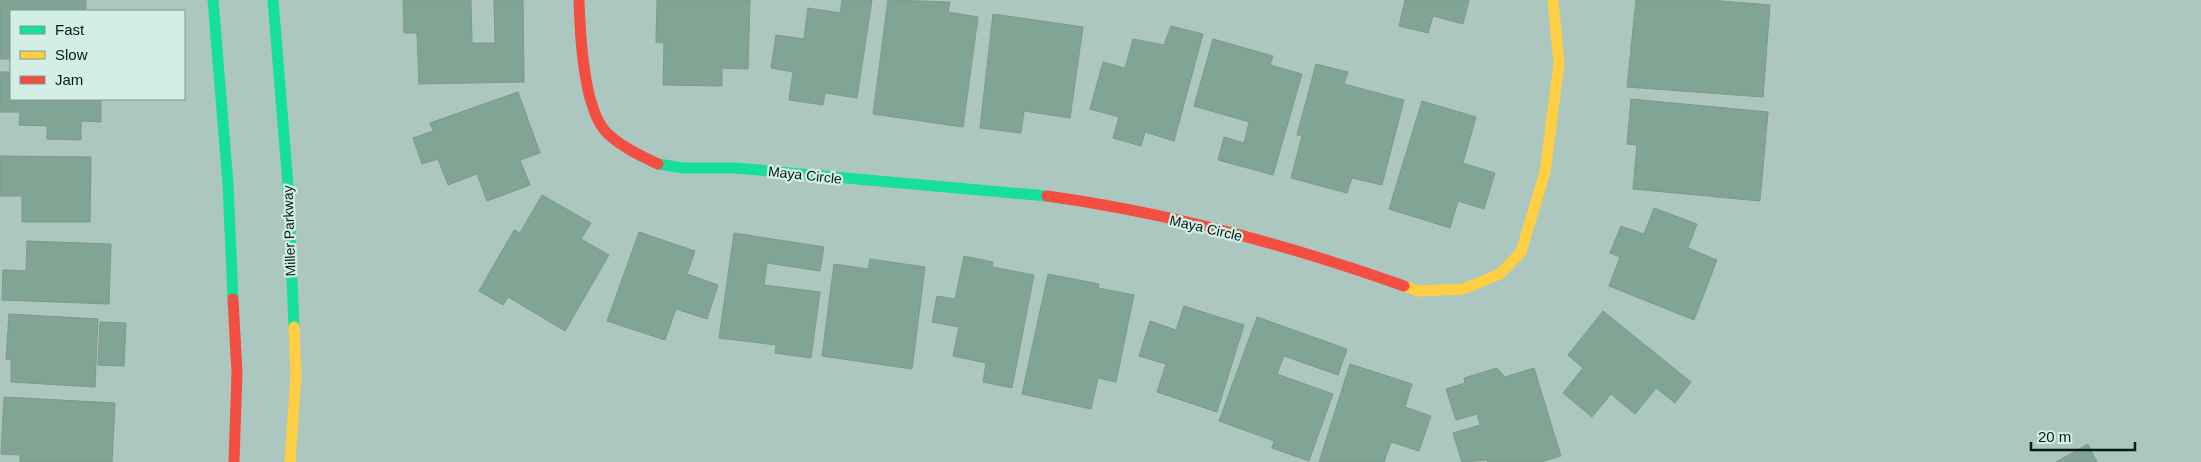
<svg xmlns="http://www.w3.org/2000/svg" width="2201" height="462" font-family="Helvetica,sans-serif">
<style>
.building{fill:#81a595;stroke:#82968e}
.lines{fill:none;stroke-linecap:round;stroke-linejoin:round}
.fast{stroke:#16e098;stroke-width:11}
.slow{stroke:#ffcf43;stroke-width:11}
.jam{stroke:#f24e42;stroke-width:11}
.labels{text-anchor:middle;stroke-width:4.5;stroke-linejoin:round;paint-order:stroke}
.street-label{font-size:14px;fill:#061b16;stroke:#d3eee6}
</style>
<rect width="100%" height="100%" fill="#abc7bf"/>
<!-- building -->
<path class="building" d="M0,0H86V11H11V59H0Z
M403,0H471L472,43H495L494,0H523L524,82L419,84L417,33H404Z
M657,0H750L748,69L722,68V86L663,85L664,43L656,42Z
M842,0H872L857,98L825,93L823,105L789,100L793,72L771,68L776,35L804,39L808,8L840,13Z
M888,0L950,2L948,12L978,17L963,127L873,114Z
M1405,0H1469L1463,24L1433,16L1428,33L1399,26Z
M1636,0H1709L1770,5L1763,97L1627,87Z
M993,14L1083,27L1070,118L1024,111L1021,133L980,128Z
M1171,26L1203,34L1174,141L1145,132L1141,146L1113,138L1119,117L1090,109L1103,62L1125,68L1133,39L1164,45Z
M1213,39L1273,56L1270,65L1302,74L1273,175L1218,160L1224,137L1244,143L1249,122L1194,106Z
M1316,64L1348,72L1344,84L1404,100L1382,185L1352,178L1347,193L1291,178L1302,136L1297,135Z
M0,72H11V99H101V122L81,121V140L47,139V126L19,125L20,112H0Z
M518,92L540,153L520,160L530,185L487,201L477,174L448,185L438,159L422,164L413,138L433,131L430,123Z
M1631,99L1768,112L1760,201L1633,189L1637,145L1627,144Z
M1422,101L1476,117L1463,163L1495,173L1484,209L1458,201L1450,228L1389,209Z
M0,156L91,157L90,222H22V196H0Z
M542,195L591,223L581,239L609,255L565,331L508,297L503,305L479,291L514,230L520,233Z
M1654,208L1697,224L1688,248L1717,260L1694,320L1609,286L1620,257L1610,253L1621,226L1644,234Z
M639,232L695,251L687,274L718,285L707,319L676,309L665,340L607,321Z
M734,233L824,247L820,271L767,263L764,285L820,292L811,358L775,353L776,345L719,338Z
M27,241L111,244L109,304L2,300L3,270L26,271Z
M964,256L993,262L992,267L1034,275L1012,388L983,382L986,363L953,356L959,327L932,322L937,296L955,299Z
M870,259L925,267L912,369L822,356L834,264L868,269Z
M1048,274L1099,284L1098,288L1134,295L1116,382L1098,378L1091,409L1022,394Z
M1184,306L1244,325L1217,412L1157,392L1166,364L1139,356L1150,321L1176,330Z
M1603,311L1691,382L1675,403L1656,388L1635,414L1611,394L1592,417L1563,393L1583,368L1568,355Z
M9,314L98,319L95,387L11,382V360L6,359Z
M1257,317L1347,349L1338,375L1284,356L1277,374L1333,394L1309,461L1272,448L1274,441L1219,421Z
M100,322L126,323L124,366L98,365Z
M1350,364L1412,384L1405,407L1431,416L1419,451L1391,442L1384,462H1319Z
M1497,368L1505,377L1534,368L1561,456L1541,462H1488L1487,460L1462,462L1453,433L1480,425L1477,414L1456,420L1446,389L1465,383L1464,378Z
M4,397L115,403L112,462H20V455L1,454Z
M2088,444L2097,462H2056Z"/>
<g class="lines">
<!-- fast -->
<path class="fast" d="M213,0L228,184L233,299
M273,0L288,185L294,327
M658,164L683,168H735L1047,196"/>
<!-- slow -->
<path class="slow" d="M1404,286L1418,291L1463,289L1500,274L1521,252L1545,172L1559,64L1553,0
M290,462L296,375L294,327"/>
<!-- jam -->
<path class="jam" d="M579,0C580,33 583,111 608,134C622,147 641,156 658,164
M1047,196C1169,213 1289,245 1404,286
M233,299L237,373L234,462"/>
</g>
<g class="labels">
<!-- street labels -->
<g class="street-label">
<text transform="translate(805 175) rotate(6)" y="5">Maya Circle</text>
<text transform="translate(1206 228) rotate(13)" y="5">Maya Circle</text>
<text transform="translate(289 231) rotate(-92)" y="5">Miller Parkway</text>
</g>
</g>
<!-- legend -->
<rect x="10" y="10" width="175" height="90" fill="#d3eee6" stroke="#819a93"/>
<rect x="20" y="26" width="25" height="8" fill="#16e098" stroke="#819a93"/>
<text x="55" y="35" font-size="15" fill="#061b16">Fast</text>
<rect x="20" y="51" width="25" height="8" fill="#ffcf43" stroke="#819a93"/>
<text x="55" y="60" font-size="15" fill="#061b16">Slow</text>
<rect x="20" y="76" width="25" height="8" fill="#f24e42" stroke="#819a93"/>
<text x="55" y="85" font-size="15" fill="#061b16">Jam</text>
<!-- scale -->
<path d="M2031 442v8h104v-8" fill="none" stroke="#061b16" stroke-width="2.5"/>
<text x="2038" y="442" font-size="15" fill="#061b16" stroke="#d3eee6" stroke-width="4" paint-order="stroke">20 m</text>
</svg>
